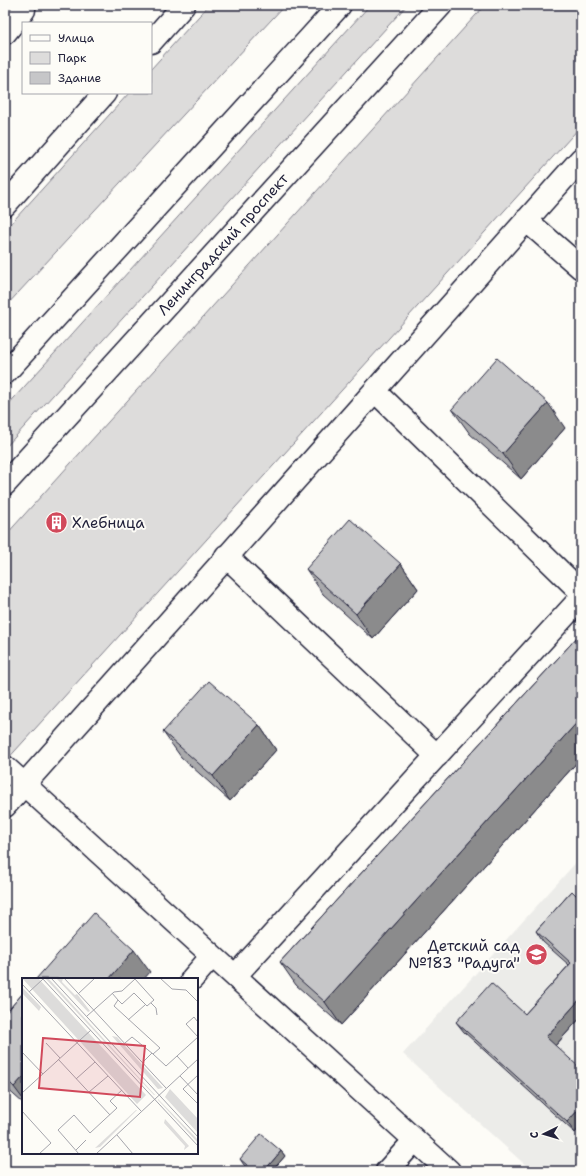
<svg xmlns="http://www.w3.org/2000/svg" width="586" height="1176" font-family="'Shantell Sans',sans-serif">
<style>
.built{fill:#ecece9}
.green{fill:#dddcdb;stroke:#807f8b}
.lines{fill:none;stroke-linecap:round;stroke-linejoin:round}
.minor-casing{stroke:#22223b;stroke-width:25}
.major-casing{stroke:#22223b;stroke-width:25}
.minor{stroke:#fdfcf7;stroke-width:22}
.major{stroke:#fdfcf7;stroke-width:22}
.wall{fill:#aaaaac;stroke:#22223b}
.shaded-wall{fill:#8b8b8c;stroke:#22223b}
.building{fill:#c6c6c8;stroke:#22223b}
.labels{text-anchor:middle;stroke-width:4;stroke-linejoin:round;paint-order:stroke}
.street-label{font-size:15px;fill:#22223b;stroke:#fdfcf7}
.poi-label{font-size:15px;fill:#22223b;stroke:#fdfcf7;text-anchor:start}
.inset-road{fill:none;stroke:#a5a5ac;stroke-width:1}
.view{fill:#d1495b;fill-opacity:0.15;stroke:#d1495b;stroke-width:2}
.inset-edge{fill:none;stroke:#22223b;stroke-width:2}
</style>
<rect width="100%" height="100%" fill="#fdfcf7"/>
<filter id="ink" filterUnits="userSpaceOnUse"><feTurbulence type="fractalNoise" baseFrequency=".025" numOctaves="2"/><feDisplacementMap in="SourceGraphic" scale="8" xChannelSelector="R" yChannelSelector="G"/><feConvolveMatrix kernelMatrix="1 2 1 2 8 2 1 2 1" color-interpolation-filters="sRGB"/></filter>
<g filter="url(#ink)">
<!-- built -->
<path class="built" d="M581,857V1171H532L403,1054Z"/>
<!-- green -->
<path class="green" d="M209,5H285L5,307V230L129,93H151V69Z
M370,5H407L5,448V408Z
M485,5H581V126L5,762V536Z"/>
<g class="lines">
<defs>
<path id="minor" d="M5,33L24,10V5
M151,42L184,5
M5,205L105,93
M526,220L581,268
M375,391L581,592
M226,556L437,756
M5,767L449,1171
M5,806L581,159
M235,976L581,598
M192,979L212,956
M387,1171L415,1140"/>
<g id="major">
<path d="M5,373L340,5"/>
<path id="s1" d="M5,484L441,5"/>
</g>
</defs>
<!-- minor casing -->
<use href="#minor" class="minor-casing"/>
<!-- major casing -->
<use href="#major" class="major-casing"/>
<!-- minor -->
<use href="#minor" class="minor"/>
<!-- major -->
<use href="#major" class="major"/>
</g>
<!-- wall -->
<path class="wall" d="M452,409L565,428L521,479L470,434Z
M401,564L418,589L373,639L323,594L306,569Z
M581,633V758L341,1025L296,985L280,962Z
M259,725L276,750L230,801L181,757L163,732Z
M572,891L581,1017L555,1046L575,1133L464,1032L456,1022L525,1014L569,965L543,942L536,931Z
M23,993V1103L5,1087V1014Z
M281,1151L285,1156L272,1171H251L244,1165L240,1159Z"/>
<!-- shaded-wall -->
<path class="shaded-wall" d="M548,403L565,428L521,479L503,454Z
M401,564L418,589L373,639L356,614Z
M581,718V758L341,1025L325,1002Z
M259,725L276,750L230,801L213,776Z
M134,950L150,972L144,979H109Z
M581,998V1017L553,1048L546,1037Z
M23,1077V1099L14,1087Z
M581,1107V1126L575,1133L567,1122Z
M281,1151L285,1156L272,1171H264Z"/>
<!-- building -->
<path class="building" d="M497,358L548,403L503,454L452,409Z
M350,519L401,564L356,614L306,569Z
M581,633V718L325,1002L280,962Z
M209,681L259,725L213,776L163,732Z
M572,891L581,900V998L546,1037L581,1069V1107L567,1122L456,1022L491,983L525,1014L571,963L536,931Z
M94,913L134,950L109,979H36Z
M23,993V1077L14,1087L5,1078V1014Z
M261,1134L281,1151L264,1171H254L240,1159Z"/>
</g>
<!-- icons -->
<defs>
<symbol id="building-disc" viewBox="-11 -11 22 22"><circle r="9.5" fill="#d1495b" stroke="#fdfcf7"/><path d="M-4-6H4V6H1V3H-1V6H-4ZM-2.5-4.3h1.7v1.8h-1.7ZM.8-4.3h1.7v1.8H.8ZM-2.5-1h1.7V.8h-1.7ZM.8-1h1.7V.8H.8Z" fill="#fff"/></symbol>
<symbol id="school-disc" viewBox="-11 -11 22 22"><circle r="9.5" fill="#d1495b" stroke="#fdfcf7"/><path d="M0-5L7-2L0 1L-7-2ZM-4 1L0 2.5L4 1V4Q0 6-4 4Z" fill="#fff"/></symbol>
</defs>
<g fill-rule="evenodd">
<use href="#building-disc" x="44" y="510" width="25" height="25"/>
<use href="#school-disc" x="524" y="942" width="25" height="25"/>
</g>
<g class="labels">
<!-- street labels -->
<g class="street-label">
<text dy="5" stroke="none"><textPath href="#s1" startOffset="324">Ленинградский проспект</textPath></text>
</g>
<!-- poi labels -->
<g class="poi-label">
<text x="72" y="528">Хлебница</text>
<text x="520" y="951" text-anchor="end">Детский сад<tspan x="520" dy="17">№183 "Радуга"</tspan></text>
</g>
</g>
<!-- overview -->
<g transform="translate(22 978)">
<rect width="176" height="176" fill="#fdfcf7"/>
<path d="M0,0H16L124,117L115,126ZM23,0H26L133,117H132ZM34,0H41L40,4L53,17L55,16L68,33L66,34ZM0,9L19,29L17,33L0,15ZM90,58L95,59L141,110L136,111ZM148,111L176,141V155L143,119ZM136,121L176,162V165L136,122ZM115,132L78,169L73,170L114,132ZM143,141L167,168L162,172L163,168L142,145Z" fill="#dddcdb"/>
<path class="inset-road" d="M20,0L176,168M29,0L176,159M42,0L144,110M138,0L150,11L164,12L176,24M0,6L119,133M7,14L21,1M90,15L96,22L92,28L138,70L131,76L144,88L155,78L166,90M56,16L73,0M96,22L100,26L112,15L125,28L132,22L113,1M129,25L134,30L135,37M65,38L92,14L100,13L113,1M106,42L123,27M175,43L172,39L164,46L176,59M24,65L38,80M103,65L110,59L131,76M0,74L21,96M155,78L176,59M36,81L88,137M121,84L130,75M176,97L161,111L176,126M158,98L176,117M54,101L73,84M67,114L86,98M0,115L69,52M0,133L29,165L17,176M95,157L111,176M54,172L64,162M57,176L36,152L52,137L68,155L95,130L88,123L100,112M74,176L176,81"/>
<path class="view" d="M21,60L123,68L118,119L17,110Z"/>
<rect width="176" height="176" class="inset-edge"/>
</g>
<!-- margin -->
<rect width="586" height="1176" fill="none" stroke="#fdfcf7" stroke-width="20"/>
<rect x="10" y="10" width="566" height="1156" fill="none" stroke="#22223b" stroke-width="1.5" filter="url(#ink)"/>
<!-- legend -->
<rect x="22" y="22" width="130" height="72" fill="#fdfcf7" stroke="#a5a5ac"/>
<rect x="30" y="35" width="20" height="6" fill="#fdfcf7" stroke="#a5a5ac"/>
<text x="58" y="42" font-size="12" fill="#22223b">Улица</text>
<rect x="30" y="52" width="20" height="12" fill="#dddcdb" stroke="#a5a5ac"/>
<text x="58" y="62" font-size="12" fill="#22223b">Парк</text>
<rect x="30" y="72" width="20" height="12" fill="#c6c6c8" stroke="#a5a5ac"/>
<text x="58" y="82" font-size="12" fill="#22223b">Здание</text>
<!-- north arrow -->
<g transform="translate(544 1134) rotate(265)" stroke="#fdfcf7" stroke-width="3" paint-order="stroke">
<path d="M0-3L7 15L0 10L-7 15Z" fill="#22223b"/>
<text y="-6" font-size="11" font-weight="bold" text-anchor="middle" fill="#22223b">С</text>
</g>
</svg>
